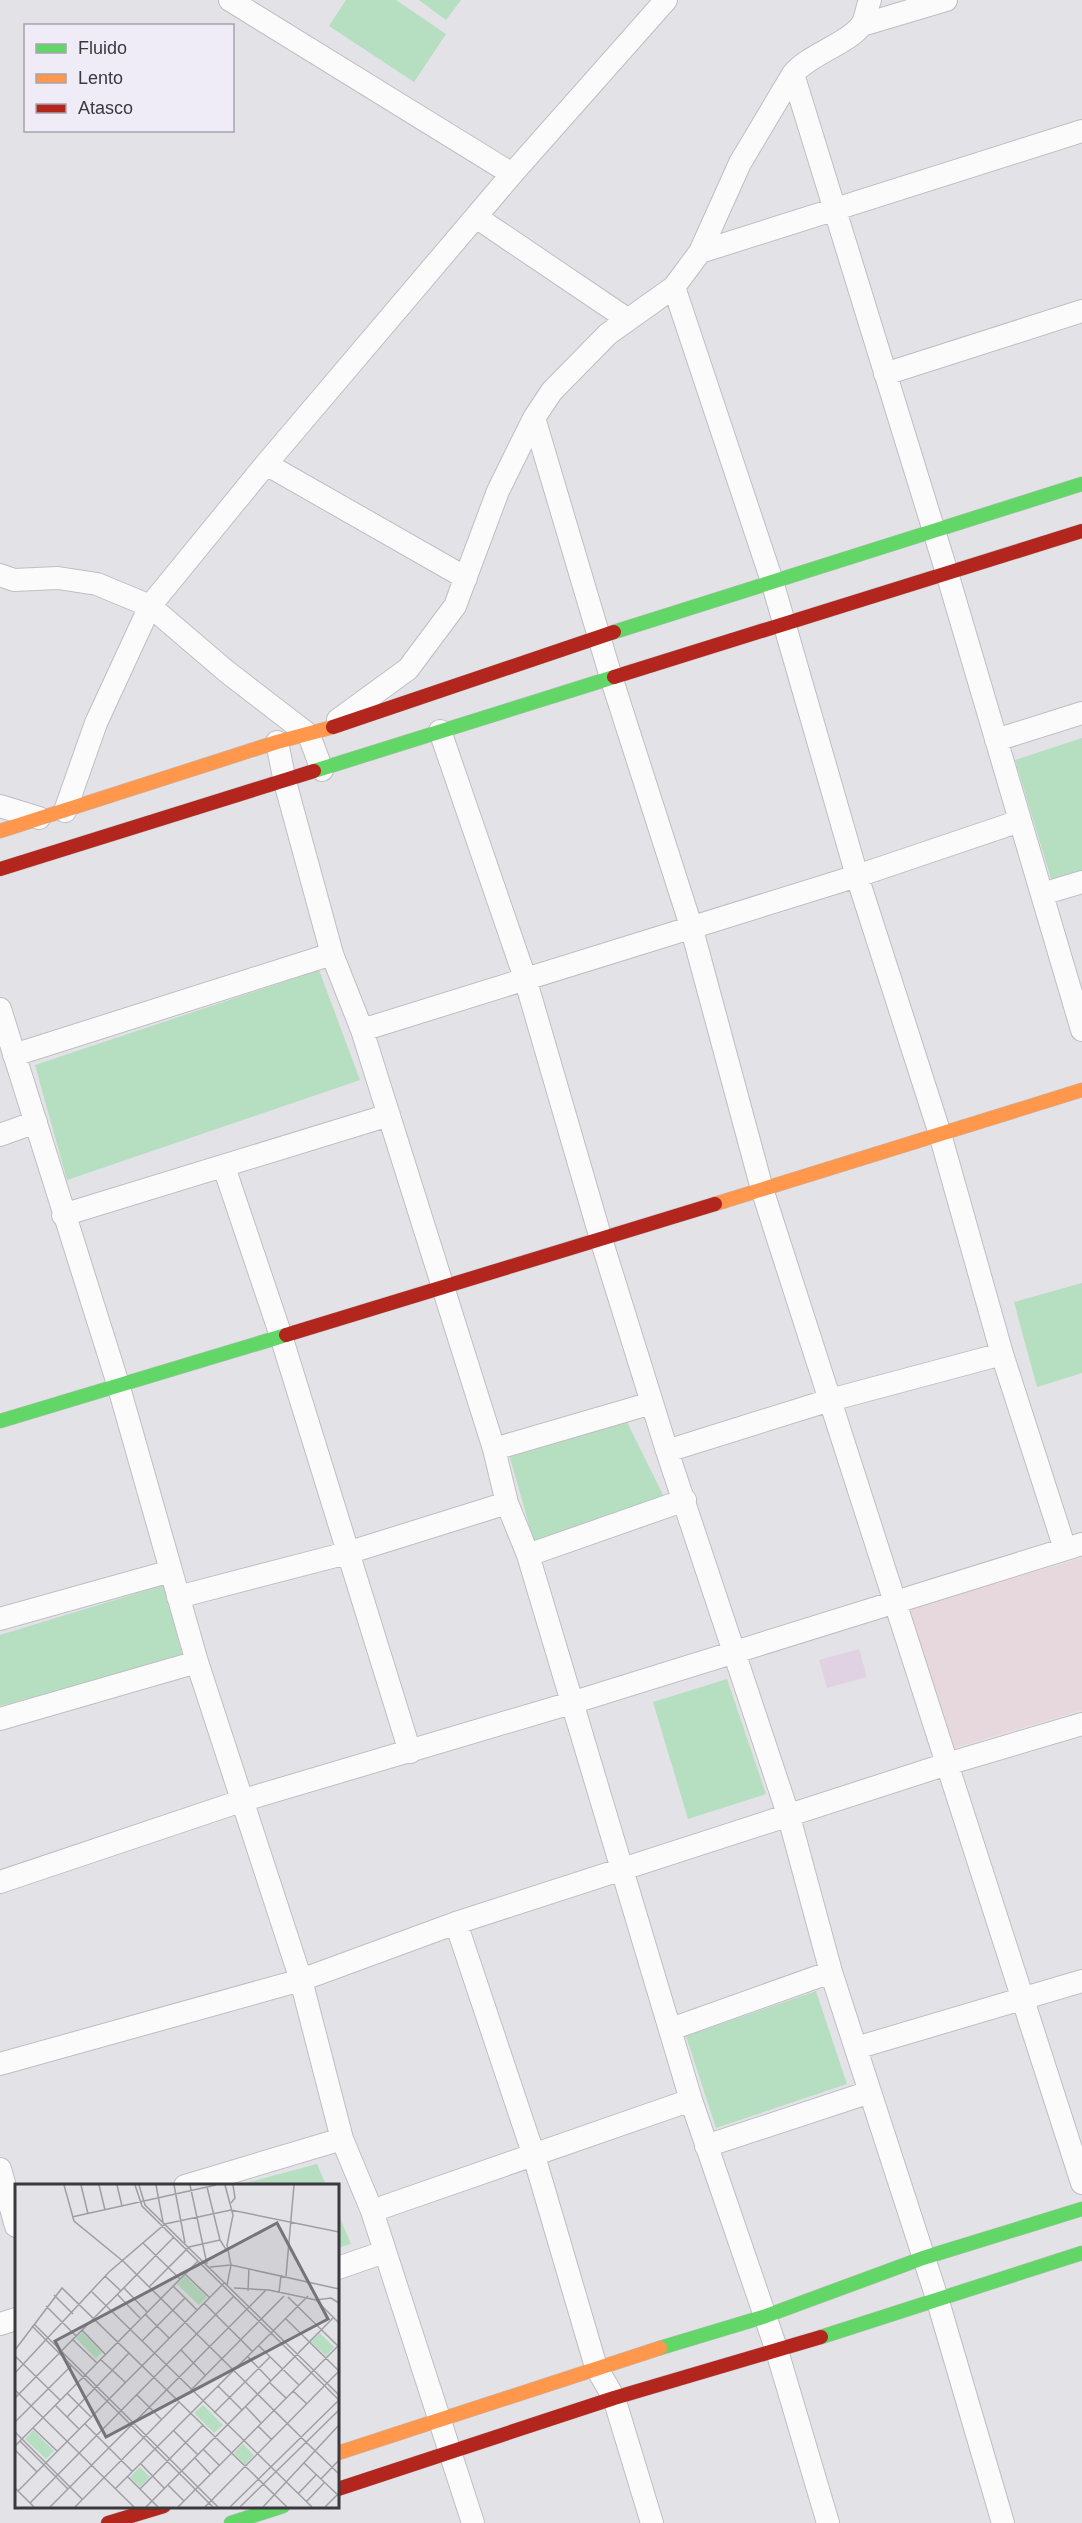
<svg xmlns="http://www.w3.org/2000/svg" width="1082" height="2523" font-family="Arial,sans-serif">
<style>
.commercial{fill:#e7d8dd}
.green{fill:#b5dfc0}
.building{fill:#e1d2e3}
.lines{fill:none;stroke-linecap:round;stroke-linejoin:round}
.street-casing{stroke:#bfbec3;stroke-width:24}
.fast-casing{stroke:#bfbec3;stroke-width:15}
.slow-casing{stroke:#bfbec3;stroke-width:15}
.jam-casing{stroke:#bfbec3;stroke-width:15}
.street{stroke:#fbfbfb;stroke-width:22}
.fast{stroke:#63d668;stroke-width:14}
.slow{stroke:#ff974d;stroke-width:14}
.jam{stroke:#b3261e;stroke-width:14}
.inset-road{fill:none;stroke:#9f9ea3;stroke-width:1.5}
.view{fill:#757478;fill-opacity:0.15;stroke:#757478;stroke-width:3}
.inset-edge{fill:none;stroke:#3a393d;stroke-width:3}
</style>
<rect width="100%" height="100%" fill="#e3e2e7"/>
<!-- commercial -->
<path class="commercial" d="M1082,1558V1710L954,1748L908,1609Z"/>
<!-- green -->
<path class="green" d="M346,0H396L446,34L414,82L329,26Z
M419,0H461L446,20Z
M1082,738V873L1052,882L1015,760Z
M319,970L360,1080L67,1180L35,1065Z
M1082,1283V1373L1037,1387L1014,1302Z
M623,1414L664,1497L536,1549L508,1451Z
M164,1585L183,1658L0,1706V1635Z
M727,1679L766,1794L688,1819L653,1702Z
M816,1991L847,2084L716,2128L686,2036Z
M317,2164L326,2185H238Z
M338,2213L351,2244L338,2248Z"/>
<!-- building -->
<path class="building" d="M859,1649L867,1677L827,1688L819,1660Z"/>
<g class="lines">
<defs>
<path id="street" d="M230,0L512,174
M862,25L946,0
M793,74L947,573L1082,1030
M476,217L627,319
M700,252L1082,131
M674,287L772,581L857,876L940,1134L1002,1354L1065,1549
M885,374L1082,311
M534,418L611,677L691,926L762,1189L1082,2183
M266,464L466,578
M0,575L14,580L58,578L97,584L150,606L226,671L309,735L322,770
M338,720L408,669L455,606L498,491L534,418L552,391L608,334L674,287L700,252L740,163L793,74C809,54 851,43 863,23C866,17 867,7 870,0
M440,731L525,978L601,1239L667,1451L789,1817L831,1972L937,2298L1003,2523
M996,740L1082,713
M277,742L285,782L332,954L362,1030L494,1449L507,1503L528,1555L691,2100L777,2351L828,2523
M0,806L39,818
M65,811L96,723L150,606L266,464L512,174L666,0
M1042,894L1082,882
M0,1009L118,1384L197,1662L301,1980L342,2139L372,2211L473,2523
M362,1030L857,876L1020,821
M14,1055L332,954
M0,1135L36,1122
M224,1167L281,1336L410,1752
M63,1215L389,1115
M494,1449L652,1403
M667,1451L830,1400L1002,1354
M528,1555L685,1500
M178,1597L347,1553L507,1503
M0,1619L171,1571
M0,1719L197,1662
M0,1882L244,1800L571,1703L1082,1544
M456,1923L534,2156L596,2367L614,2398L652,2523
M671,2029L831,1972
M856,2048L1082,1981
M0,2064L301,1980L456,1923L947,1764L1082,1724
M706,2146L870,2092
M0,2169L16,2226
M185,2186L342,2139
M372,2211L691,2100
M338,2268L384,2252
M0,2324L16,2319"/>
<path id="fast" d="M614,632L1082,484
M314,771L614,677
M0,1421L286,1335
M821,2337L1082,2253
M660,2348L763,2317L923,2258L1082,2209
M231,2523L283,2506"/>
<path id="slow" d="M0,831L277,742L333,727
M715,1204L1082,1090
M338,2453L660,2348"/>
<path id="jam" d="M614,677L1082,531
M333,727L614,632
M0,869L314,771
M286,1335L715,1204
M338,2489L614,2398L821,2337
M108,2523L164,2506"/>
</defs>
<!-- street casing -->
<use href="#street" class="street-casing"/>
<!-- fast casing -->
<use href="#fast" class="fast-casing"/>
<!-- slow casing -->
<use href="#slow" class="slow-casing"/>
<!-- jam casing -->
<use href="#jam" class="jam-casing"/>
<!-- street -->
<use href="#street" class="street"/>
<!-- fast -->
<use href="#fast" class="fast"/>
<!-- slow -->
<use href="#slow" class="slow"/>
<!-- jam -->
<use href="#jam" class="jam"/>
</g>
<!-- overview -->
<g transform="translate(15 2184)">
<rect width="324" height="324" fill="#e3e2e7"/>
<path d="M170,92L192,113L184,121L162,100ZM67,148L87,168L81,175L61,154ZM305,149L319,163L311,172L296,158ZM188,221L208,241L199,249L179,229ZM18,246L39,267L31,275L10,255ZM228,260L239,271L230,281L219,269ZM125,283L135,293L125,303L115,293Z" fill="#b5dfc0"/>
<path class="inset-road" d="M49,1L59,37L109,78L291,258M66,1L73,30M84,1L90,26M102,1L107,22M120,1L127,22L324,216M124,1L130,21L324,211M141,1L148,38M159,1L170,59M175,1L192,80M210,1L218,31L212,61L216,81L212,101M192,3L205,56L212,67M216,19L220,14L218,1M57,33L201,1M128,59L165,95M195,83L216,81L324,105M170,90L194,113M90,92L106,107M271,92L279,1M158,102L182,126M134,103L174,63L205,56M109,104L132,128M219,104L254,106L301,116L316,114L324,119M233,107L234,84M77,108L297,323M264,109L266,91M102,110L125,134M39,111L58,130M273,113L323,162M301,116L324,139M189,119L238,168M31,122L61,152M130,130L154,154M271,135L324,187M19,140L203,323M17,142L198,323M67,146L90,170M57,155L82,179M127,157L170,114M244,162L284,201M0,166L47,104L272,323M166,166L190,191M0,172L45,216M233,173L256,197M85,175L110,198M0,189L94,88L150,40L216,26L324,48M255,199L271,214M203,202L227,226M0,206L119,323M176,206L269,112M278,207L292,220M52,209L76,233M122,211L146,235M0,214L159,53M40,221L64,245M231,223L246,239M199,229L255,173M52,233L114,169M0,238L57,181M70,240L118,288M243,242L257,256M18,244L42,267M159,247L183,271M0,248L67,315M5,257L53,305M291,258L324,290M0,262L183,77M188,265L204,281M0,266L22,288M180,274L195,290M289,279L324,312M126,280L150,305M113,293L143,323M306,295L324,276M153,301L169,317M0,304L19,323M100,305L293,112M125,305L188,241M3,307L210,98M283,310L301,291M291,318L309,299M15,319L219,112M35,323L251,106M60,323L164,218M131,323L318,134M163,323L324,161M190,323L324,187M215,323L324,216M225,323L324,226M248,323L324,241M310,323L324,309"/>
<path class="view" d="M262,39L313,135L91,253L40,157Z"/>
<rect width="324" height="324" class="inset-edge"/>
</g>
<!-- legend -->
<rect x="24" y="24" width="210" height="108" fill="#efecf7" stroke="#a7a4ad" stroke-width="1.5"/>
<rect x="36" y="44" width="30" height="9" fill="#63d668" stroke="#a7a4ad" stroke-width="1.5"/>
<text x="78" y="54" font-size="18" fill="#3a393d">Fluido</text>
<rect x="36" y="74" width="30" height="9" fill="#ff974d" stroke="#a7a4ad" stroke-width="1.5"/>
<text x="78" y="84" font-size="18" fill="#3a393d">Lento</text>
<rect x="36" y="104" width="30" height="9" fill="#b3261e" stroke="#a7a4ad" stroke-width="1.5"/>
<text x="78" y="114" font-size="18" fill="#3a393d">Atasco</text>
</svg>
